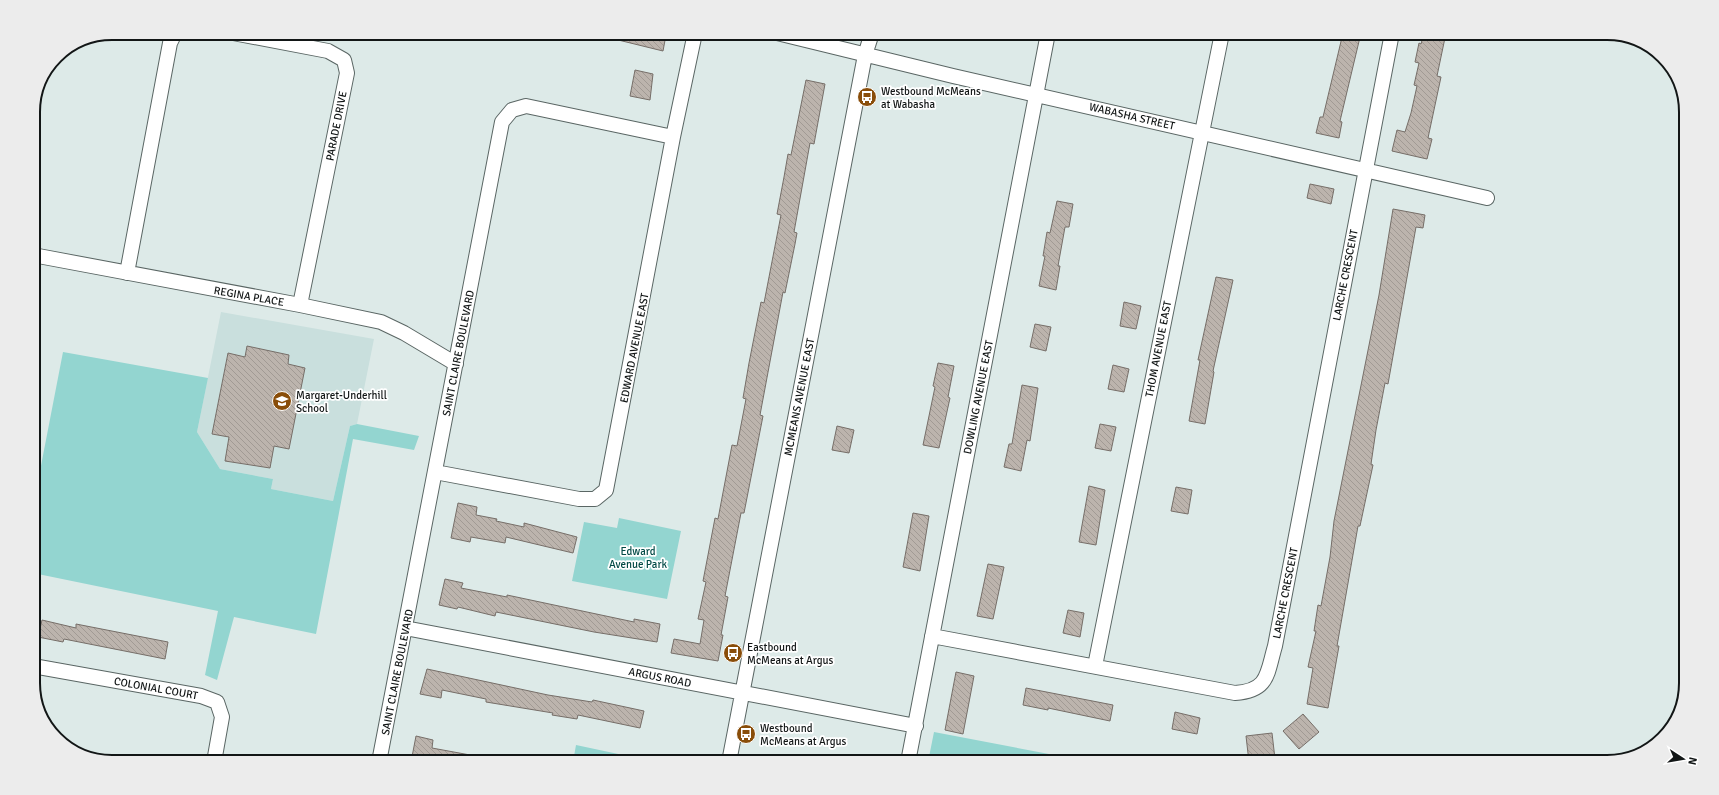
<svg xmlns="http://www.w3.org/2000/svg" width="1719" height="795" font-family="Signika,sans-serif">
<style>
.built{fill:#c9dfdd}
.green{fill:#93d5d0}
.building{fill:url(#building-back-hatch);stroke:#766e68}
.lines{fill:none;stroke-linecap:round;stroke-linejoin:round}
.minor-casing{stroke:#5a6664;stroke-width:16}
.minor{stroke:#fff;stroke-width:14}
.labels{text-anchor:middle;stroke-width:3.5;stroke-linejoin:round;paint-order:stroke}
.poi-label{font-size:11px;fill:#121616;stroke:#fff;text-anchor:start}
.street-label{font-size:11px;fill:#121616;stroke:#fff}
.park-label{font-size:11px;fill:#034a46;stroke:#fff}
.rim{fill:none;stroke:#121616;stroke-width:2}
</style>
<defs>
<pattern id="building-back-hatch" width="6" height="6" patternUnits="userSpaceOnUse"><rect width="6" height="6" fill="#bcb4ad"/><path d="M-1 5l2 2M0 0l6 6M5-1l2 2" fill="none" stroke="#a19a94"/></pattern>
</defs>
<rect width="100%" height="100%" fill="#ddeae8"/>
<!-- built -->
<path class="built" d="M221,312L374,339L357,424L350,426L333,501L271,489L273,479L220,469L197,432Z"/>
<!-- green -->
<path class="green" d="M63,352L208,378L197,432L220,469L273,479L271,489L333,501L350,426L357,424L419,436L414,450L353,439L316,634L234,617L217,680L205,675L218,611L33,573V507Z
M619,518L681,531L667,599L572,581L584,522L617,528Z
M934,732L1091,762H928Z
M576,745L637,758L636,762H573Z"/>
<!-- building -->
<path class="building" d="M607,33H660L666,35L663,51L606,37Z
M1343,33H1361L1340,121L1342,122L1339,138L1316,133L1320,117H1323Z
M1424,33H1446L1437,76L1441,77L1428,138L1432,139L1427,159L1392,151L1397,130L1405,132L1411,113L1417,86L1414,85L1419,63L1415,62L1419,43L1421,44Z
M635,70L653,74L650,100L630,96Z
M806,80L825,84L814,144L810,143L794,232L797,233L795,244L785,293L783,292L760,415L763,416L744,513H741L725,596L728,597L721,635H723L718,661L671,653L674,639L700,644L704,620L698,619L706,582L703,581L708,555L715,518L718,519L732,445L737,446L746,399L743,398L749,363L761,302L764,303L781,215L777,214L784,177L788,154L791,155Z
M1310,184L1334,189L1331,204L1307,198Z
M1057,201L1073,204L1069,227H1065L1058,266H1060L1056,290L1039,286L1045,256H1043L1047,232L1050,233Z
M1393,209L1425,215L1423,228L1416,227L1388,384L1385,383L1376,430L1371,464L1373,465L1360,526H1358L1337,646H1339L1328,708L1307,704L1313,668L1308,667L1316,631H1314L1318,605L1321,606L1330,557L1334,521L1379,295Z
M1216,277L1233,280L1213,371L1214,372L1205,424L1189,421L1200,360H1198Z
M1124,302L1141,306L1136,329L1120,326Z
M1035,324L1051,327L1046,351L1030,347Z
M247,346L289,355L288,364L305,368L289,449L274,446L270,468L225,461L229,437L212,434L228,353L245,357Z
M938,363L954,366L948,397L950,398L939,448L923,445L935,387L933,386Z
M1113,365L1129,369L1124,392L1108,389Z
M1022,385L1038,388L1030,441L1027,440L1021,471L1004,467L1009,444H1012Z
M1100,424L1116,427L1111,451L1095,448Z
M837,426L854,430L849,453L832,450Z
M1089,486L1105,490L1096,545L1079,542Z
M1176,487L1192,490L1188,514L1171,511Z
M458,503L477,507L476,515L497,519L496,521L524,527V523L577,537L573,553L506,537L505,543L471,537L470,542L451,538Z
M913,513L929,516L920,571L903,567Z
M988,564L1004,567L993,619L977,616Z
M445,579L463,583L461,588L507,597V595L634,622V619L660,624L657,642L594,632L496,612L495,616L458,607L457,609L439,605Z
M1068,610L1084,613L1080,637L1063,633Z
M42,620L76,628V624L168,642L165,659L64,639L63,642L38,637Z
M427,669L548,695L592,702L593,700L644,711L640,728L578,715L577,719L552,715L553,713L486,702V699L442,690L441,698L420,694Z
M956,672L974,676L963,734L945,730Z
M1026,688L1113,705L1110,721L1048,708V710L1023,705Z
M1175,712L1200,718L1197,734L1172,729Z
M1303,714L1319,732L1299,749L1283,731Z
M1272,733L1275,759L1249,762L1246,736Z
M416,736L433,740L432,748L481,757V762H411Z"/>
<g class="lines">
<defs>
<path id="minor" d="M233,33L328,51L344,60L347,73L300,305
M777,33L953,76L1487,198
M33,255L300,305L381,322L404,333L456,364
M127,273L170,43L175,33
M435,472L579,499H595L606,490L673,137L695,33
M405,628L916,726
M932,636L1235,693C1269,691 1267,673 1275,646L1392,33
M33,666L201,696L217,702L222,717L214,762
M1095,666L1222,33
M379,762L502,122L512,110L526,106L673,137
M729,762L865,55L872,33
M908,762L1048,33"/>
</defs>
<!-- minor casing -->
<use href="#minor" class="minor-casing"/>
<!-- minor -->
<use href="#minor" class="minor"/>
</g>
<!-- icons -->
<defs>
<symbol id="bus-disc" viewBox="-11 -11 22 22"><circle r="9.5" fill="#894d09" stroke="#fff"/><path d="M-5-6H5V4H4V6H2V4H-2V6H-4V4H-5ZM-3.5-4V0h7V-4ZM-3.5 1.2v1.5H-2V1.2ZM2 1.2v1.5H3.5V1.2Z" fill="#fff"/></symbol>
<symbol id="school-disc" viewBox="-11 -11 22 22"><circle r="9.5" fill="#894d09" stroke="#fff"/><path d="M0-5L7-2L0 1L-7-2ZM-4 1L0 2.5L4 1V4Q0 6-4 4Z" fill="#fff"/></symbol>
</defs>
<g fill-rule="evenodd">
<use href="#bus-disc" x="856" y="86" width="22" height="22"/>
<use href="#school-disc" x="271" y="390" width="22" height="22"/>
<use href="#bus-disc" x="722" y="642" width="22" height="22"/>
<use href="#bus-disc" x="735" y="723" width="22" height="22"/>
</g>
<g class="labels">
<!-- poi labels -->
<g class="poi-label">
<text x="881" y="95">Westbound McMeans<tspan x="881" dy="13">at Wabasha</tspan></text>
<text x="296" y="399">Margaret-Underhill<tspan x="296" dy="13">School</tspan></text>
<text x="747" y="651">Eastbound<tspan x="747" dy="13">McMeans at Argus</tspan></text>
<text x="760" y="732">Westbound<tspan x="760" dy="13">McMeans at Argus</tspan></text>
</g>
<!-- street labels -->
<g class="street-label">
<text transform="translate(1132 116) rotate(13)" y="4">WABASHA STREET</text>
<text transform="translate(336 126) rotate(-79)" y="4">PARADE DRIVE</text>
<text transform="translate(1345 275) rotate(-79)" y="4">LARCHE CRESCENT</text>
<text transform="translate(249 296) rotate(10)" y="4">REGINA PLACE</text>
<text transform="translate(634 348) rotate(-79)" y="4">EDWARD AVENUE EAST</text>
<text transform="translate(1158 349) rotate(-79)" y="4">THOM AVENUE EAST</text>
<text transform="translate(458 353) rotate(-79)" y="4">SAINT CLAIRE BOULEVARD</text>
<text transform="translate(799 397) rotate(-79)" y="4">MCMEANS AVENUE EAST</text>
<text transform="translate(978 397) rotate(-79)" y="4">DOWLING AVENUE EAST</text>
<text transform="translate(1285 593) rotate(-79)" y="4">LARCHE CRESCENT</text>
<text transform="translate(397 672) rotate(-79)" y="4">SAINT CLAIRE BOULEVARD</text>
<text transform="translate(660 677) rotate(11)" y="4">ARGUS ROAD</text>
<text transform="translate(156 688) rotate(10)" y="4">COLONIAL COURT</text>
</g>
<!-- park labels -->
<g class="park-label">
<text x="638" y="555">Edward<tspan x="638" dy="13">Avenue Park</tspan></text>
</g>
</g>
<!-- crop -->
<path d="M0 0H1719V795H0ZM112 40H1607A72 72 0 0 1 1679 112V683A72 72 0 0 1 1607 755H112A72 72 0 0 1 40 683V112A72 72 0 0 1 112 40Z" fill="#ececec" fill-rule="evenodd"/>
<path class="rim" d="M112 40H1607A72 72 0 0 1 1679 112V683A72 72 0 0 1 1607 755H112A72 72 0 0 1 40 683V112A72 72 0 0 1 112 40Z"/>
<!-- north arrow -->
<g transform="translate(1683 759) rotate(102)" stroke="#ffffff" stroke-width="3" paint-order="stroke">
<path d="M0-3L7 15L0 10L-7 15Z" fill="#121616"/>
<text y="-6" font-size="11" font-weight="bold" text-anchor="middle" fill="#121616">N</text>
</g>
</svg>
